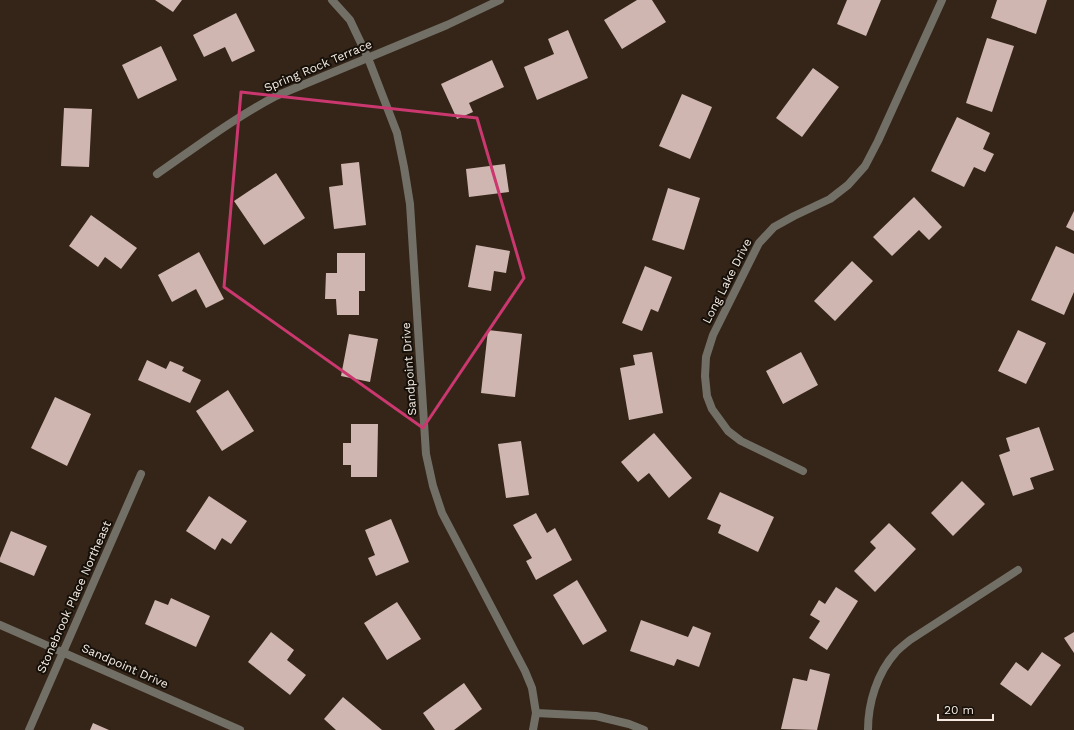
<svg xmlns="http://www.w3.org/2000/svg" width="1074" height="730" font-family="'Work Sans',sans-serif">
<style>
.building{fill:#d0b6b0}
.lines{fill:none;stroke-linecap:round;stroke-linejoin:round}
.minor{stroke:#727066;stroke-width:8}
.marked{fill:none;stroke:#ca386f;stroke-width:3;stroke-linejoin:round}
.labels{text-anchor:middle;stroke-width:4;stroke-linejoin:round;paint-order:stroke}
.street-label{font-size:12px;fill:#f5ebe2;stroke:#16100a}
</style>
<rect width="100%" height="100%" fill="#342518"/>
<!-- building -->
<path class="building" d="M155,0H182L173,12Z
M637,0H652L666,22L622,49L604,20Z
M847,0H881L866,36L837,24Z
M997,0H1047L1036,34L991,18Z
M236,13L255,51L232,62L225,47L204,57L193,35Z
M568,30L588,78L537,100L524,67L554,54L548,39Z
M987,38L1014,46L992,112L966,103Z
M161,46L177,80L138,99L122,65Z
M492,60L504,87L469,103L473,112L457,119L441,84Z
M813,68L839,87L802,137L776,118Z
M682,94L712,107L690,159L659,146Z
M64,108L92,109L89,167L61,166Z
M957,117L990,133L983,149L994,154L985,172L974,167L964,187L931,171Z
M359,162L366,225L334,229L329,187L343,185L341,164Z
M505,164L509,192L469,197L466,169Z
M276,173L305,218L264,245L234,201Z
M668,188L700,198L684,250L652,240Z
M914,197L942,227L929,240L919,230L892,256L873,237Z
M1074,211V231L1066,227Z
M91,215L137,248L121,269L105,257L98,267L69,246Z
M476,245L510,251L506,273L494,271L491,291L468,287Z
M1056,246L1074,254V292L1064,315L1031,300Z
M199,252L224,299L206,308L196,289L172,302L158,275Z
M337,253H365V291H359V315H337L336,299H325L326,273H337Z
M852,261L873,281L835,321L814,301Z
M645,266L672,277L658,312L651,309L642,331L622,323Z
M488,330L522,334L515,397L481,393Z
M1018,330L1046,343L1026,384L998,371Z
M349,334L378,339L370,382L341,376Z
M652,352L663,413L629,420L620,368L635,365L633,355Z
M801,352L818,385L783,404L766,371Z
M147,360L166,369L170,361L184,367L182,371L201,380L190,403L138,380Z
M228,390L254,431L222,451L196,411Z
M55,397L91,414L67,466L31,448Z
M351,424H378L377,477H351V465H343V443H351Z
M1039,427L1054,470L1030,478L1034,489L1013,496L999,455L1010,451L1006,438Z
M654,433L692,478L669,498L649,473L638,482L621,462Z
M521,441L529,495L506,498L498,444Z
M962,481L985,504L953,536L931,513Z
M720,492L774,517L758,552L718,533L721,525L707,519Z
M209,496L247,521L231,544L222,538L215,550L186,531Z
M536,513L547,533L555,528L572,560L536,580L526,561L532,558L513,525Z
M391,519L409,562L376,576L368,558L375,555L365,530Z
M889,523L916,549L875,592L854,571L876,548L870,542Z
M11,531L47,546L34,576L0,562V558Z
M577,580L607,631L583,645L553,595Z
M836,587L858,601L827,650L809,638L820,621L810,615L819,600L825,604Z
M171,598L210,616L196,647L145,624L155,600L168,605Z
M397,602L421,639L387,660L364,623Z
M641,620L688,637L693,626L711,633L699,667L677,659L674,666L630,651Z
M271,632L294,650L287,660L306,675L290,695L248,662Z
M1074,632V653L1064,638Z
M1042,652L1061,665L1031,706L1000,684L1016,662L1028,671Z
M810,669L830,674L817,730L781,729L793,678L807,681Z
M464,683L482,709L454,730H435L423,713Z
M343,697L382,730H336L324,719Z
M93,723L109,730H90Z"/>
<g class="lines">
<!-- minor -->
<path class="minor" d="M332,0L350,20L368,58L397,133L404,167L410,204L426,454L433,486L442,513L525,671L532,688L536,713L533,730
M157,174C196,147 234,118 276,96L447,25L500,0
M803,471L741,441L728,431L712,409L707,396L705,376L706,357L713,335L759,243L774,227L794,216L830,199L848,185L865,166L878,141L942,0
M0,625L240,730
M536,713L596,716L629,724L644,730
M29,730L141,474
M868,730C868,703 877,673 896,652C900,648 905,644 910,640L1018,570"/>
</g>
<!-- marked area -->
<path class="marked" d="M241,92L477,118L524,278L423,428L224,287Z"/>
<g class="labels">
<!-- street labels -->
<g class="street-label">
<text transform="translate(318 66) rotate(-23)" y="4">Spring Rock Terrace</text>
<text transform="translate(727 281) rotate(-63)" y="4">Long Lake Drive</text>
<text transform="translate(409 369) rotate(-94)" y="4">Sandpoint Drive</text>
<text transform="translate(74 597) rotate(-66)" y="4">Stonebrook Place Northeast</text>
<text transform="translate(125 666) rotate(24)" y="4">Sandpoint Drive</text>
</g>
</g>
<!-- scale -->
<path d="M938 714v6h55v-6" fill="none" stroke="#f5ebe2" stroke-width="2"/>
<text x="944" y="714" font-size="12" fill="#f5ebe2" stroke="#16100a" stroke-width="3" paint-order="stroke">20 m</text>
</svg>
